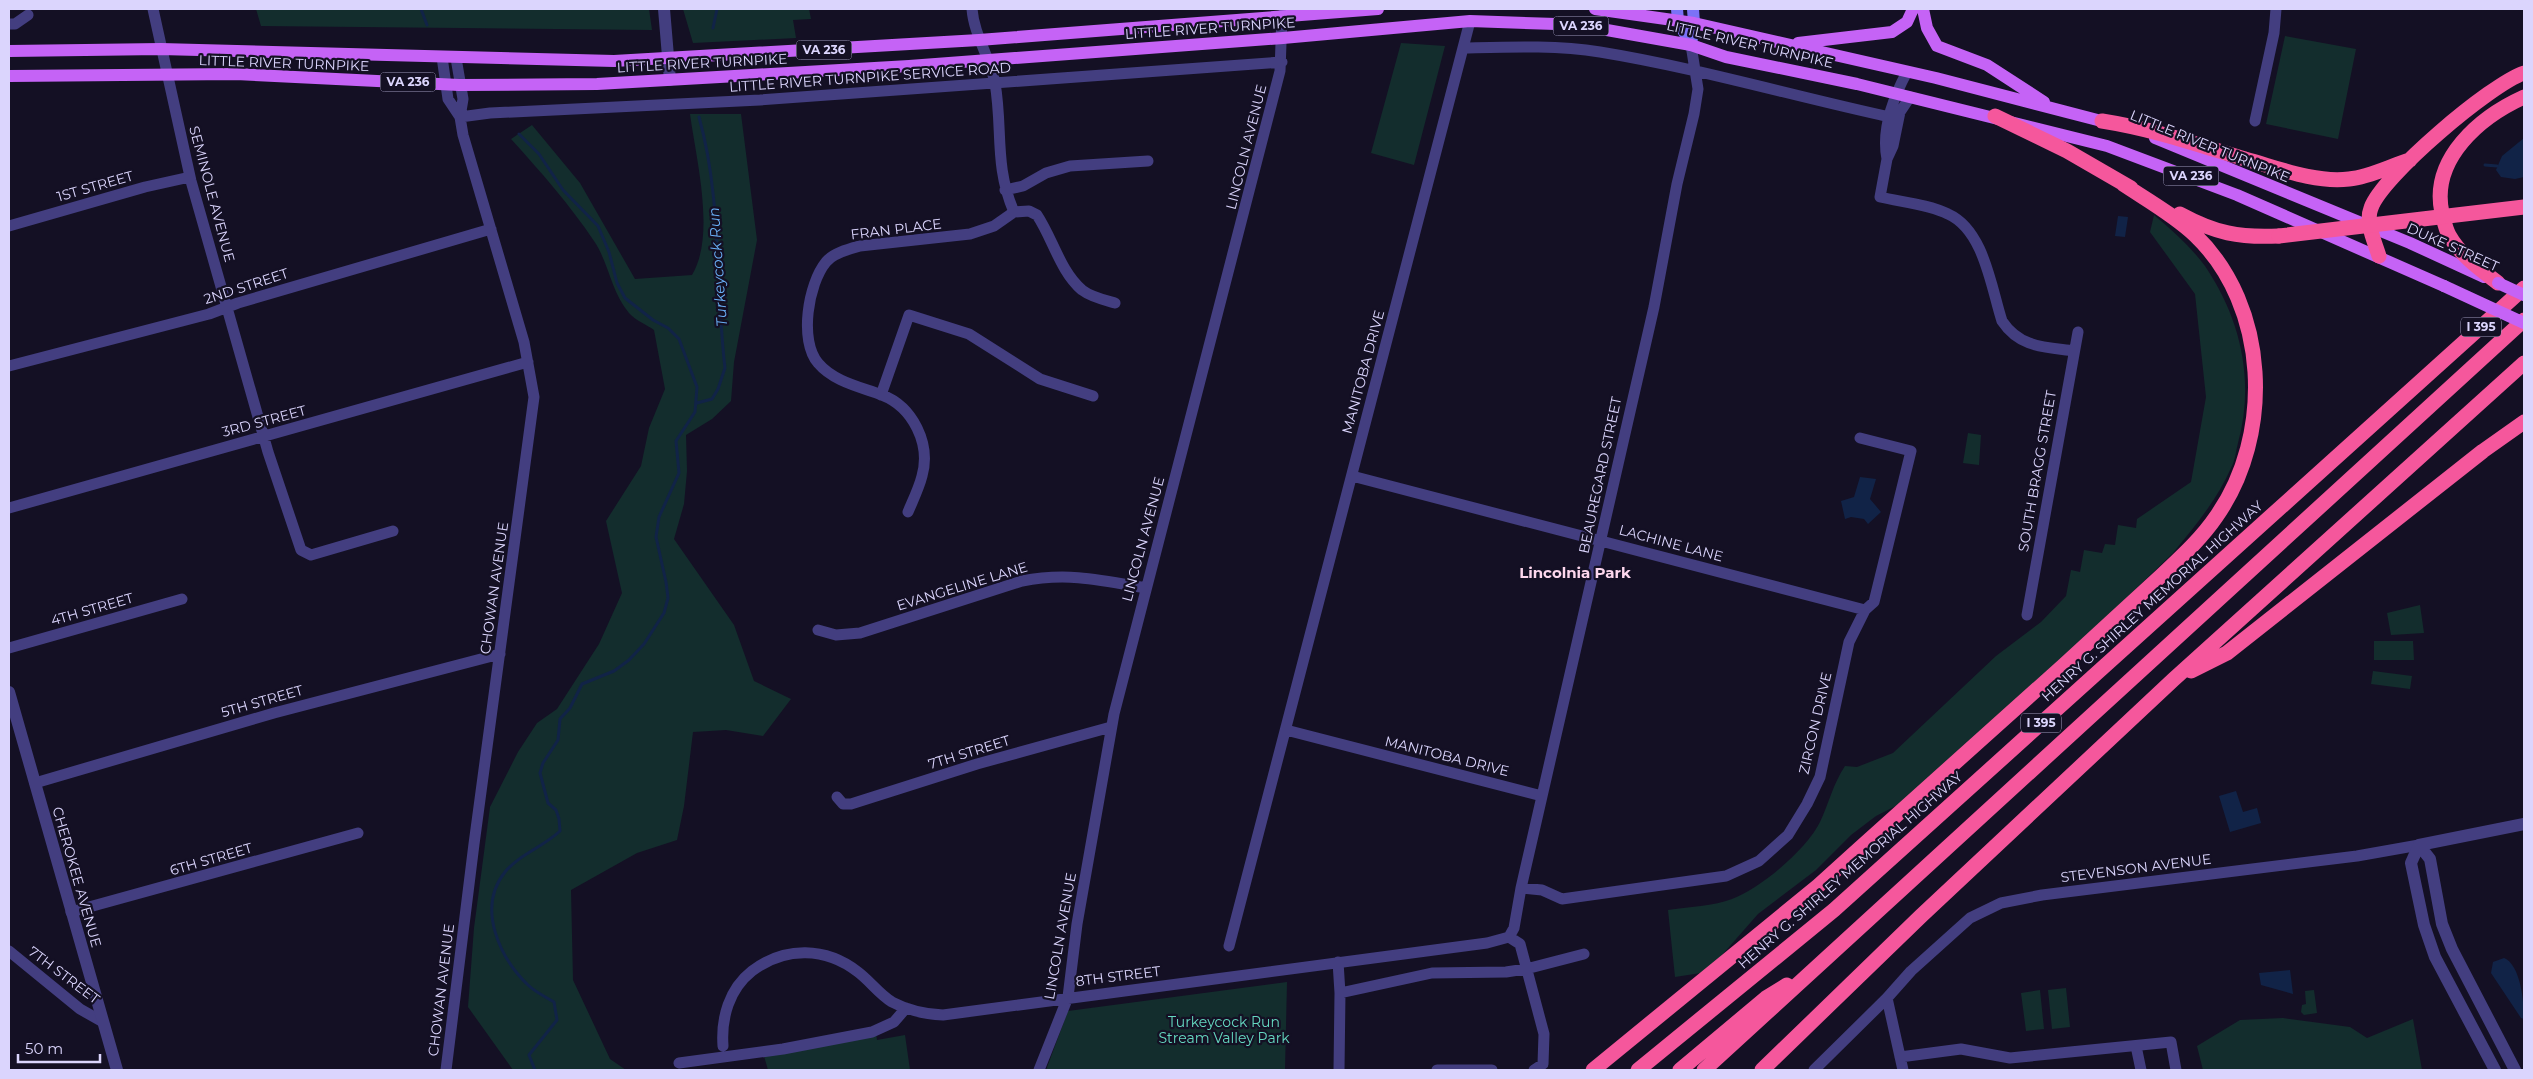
<svg xmlns="http://www.w3.org/2000/svg" width="2533" height="1079" font-family="Montserrat,sans-serif">
<style>
.green{fill:#132d2d}
.water{fill:#112347}
.lines{fill:none;stroke-linecap:round;stroke-linejoin:round}
.stream{stroke:#112347;stroke-width:3}
.minor{stroke:#433e80;stroke-width:11}
.tertiary{stroke:#433e80;stroke-width:12}
.secondary{stroke:#7b72f7;stroke-width:12}
.primary{stroke:#c563f6;stroke-width:12}
.motorway{stroke:#f5579c;stroke-width:15}
.primary-bridge{stroke:#c563f6;stroke-width:12}
.motorway-bridge{stroke:#f5579c;stroke-width:15}
.labels{text-anchor:middle;stroke-width:4.5;stroke-linejoin:round;paint-order:stroke}
.shield{fill:#141024;stroke:#9f9abc;stroke-width:1}
.shield-label{font-size:12px;font-weight:bold;fill:#dbd5fd}
.street-label{font-size:14px;fill:#dbd5fd;stroke:#141024}
.park-label{font-size:14px;fill:#65d9c1;stroke:#141024}
.water-label{font-size:15px;font-style:italic;fill:#69aff6;stroke:#141024}
.neighbourhood-label{font-size:15px;font-weight:bold;fill:#fdd7ed;stroke:#141024}
</style>
<rect width="100%" height="100%" fill="#141024"/>
<!-- green -->
<path class="green" d="M256,9H649L652,30L261,26Z
M683,9H809L811,19L793,20L796,38L693,43Z
M2285,36L2356,49L2338,139L2266,124Z
M1401,43L1445,46L1414,165L1371,153Z
M690,114H741L757,240L734,362L731,401L712,419L686,435L687,471L684,504L674,539L734,625L754,681L791,699L763,736L726,730L693,732L684,806L677,840L637,853L571,890L573,980L610,1059L626,1070H513L468,1007L474,928L490,807L518,752L537,723L557,709L599,644L622,593L606,521L641,466L649,428L665,389L654,330C647,325 635,320 629,313C611,292 609,263 594,241C570,205 540,171 511,139L532,125L580,183L635,279L692,275C716,235 696,159 690,114Z
M2154,215C2172,230 2191,247 2205,266C2241,319 2255,381 2238,443C2236,451 2235,461 2231,468C2217,500 2195,526 2173,553L1927,790L1876,816L1851,835L1816,870L1758,914L1707,972L1675,977L1668,910C1687,907 1715,906 1732,899C1760,889 1807,849 1820,822C1829,803 1833,784 1845,766L1857,767L1893,753L1996,656L2041,622L2066,596L2071,570L2080,572L2084,550L2102,553L2105,544L2115,545L2118,525L2136,528L2137,519L2191,482L2206,397L2195,294L2150,232Z
M1968,433L1981,435L1979,465L1963,463Z
M2420,605L2424,633L2391,635L2387,613Z
M2374,641H2413L2414,660H2374Z
M2373,671L2412,676L2410,689L2371,684Z
M1287,982L1285,1070H1046L1068,1011Z
M2066,988L2070,1027L2052,1029L2048,990Z
M2040,990L2044,1029L2026,1031L2021,993Z
M2314,990L2317,1013L2304,1015L2301,1012L2302,1005L2306,1004L2305,991Z
M2283,1018L2350,1027L2367,1038L2413,1019L2422,1070H2203L2197,1046L2240,1020Z
M876,1033L877,1040L905,1035L910,1070H768L762,1049Z"/>
<!-- water -->
<path class="water" d="M2524,138V177L2515,179L2501,177L2496,170L2502,156Z
M2118,216L2128,217L2125,237L2115,236Z
M1860,477L1876,479L1870,499L1881,512L1868,524L1864,519L1851,517L1845,519L1841,501L1854,497Z
M2236,791L2243,812L2257,808L2261,823L2230,832L2219,796Z
M2504,958C2521,965 2524,1003 2524,1019L2521,1018L2491,973L2493,962Z
M2290,970L2293,994L2261,985L2259,973Z"/>
<g class="lines">
<!-- stream -->
<path class="stream" d="M421,9L427,25
M713,28L717,9
M519,134L539,154L563,190L598,226L609,252L617,283L625,298L653,320L668,328L679,339L697,387L695,412L676,441L679,473L659,517L656,537L666,582L668,598L664,613L644,644L629,660L614,671L582,684L570,708L560,719L558,740L543,763L540,773L548,803L556,810L559,819L560,831C543,847 520,854 505,872C476,908 500,958 528,985C535,992 546,997 554,1002L557,1020L529,1055L535,1070
M2485,165L2497,166
M697,403L712,399L718,389L725,368C715,284 722,199 699,117"/>
<!-- minor -->
<path class="minor" d="M153,9L191,181L268,452L301,550L311,555L393,531
M972,9C974,35 990,57 995,83C1003,129 994,166 1014,212L1029,211L1037,215C1053,239 1060,271 1082,290C1091,297 1104,300 1115,303
M9,24H15L28,15
M1463,48C1508,47 1555,45 1600,52C1698,68 1793,96 1890,117
M442,57L448,99L460,117
M1910,97L1900,112L1893,146L1887,159L1880,197C1901,202 1928,204 1948,214C1984,230 1991,287 2002,321C2020,348 2045,347 2074,351
M460,117L490,113L760,100L1282,62
M2255,121L2274,33L2276,9
M1887,159C1881,129 1893,98 1907,72
M1005,190L1023,186L1046,173L1070,166L1148,161
M9,226L145,187L190,177
M9,366L209,314L238,303L491,229
M881,395L909,315L969,334L1040,379L1093,396
M1352,476L1865,610
M9,508L528,362
M908,512C913,500 919,488 922,476C931,444 913,407 882,395C861,387 834,382 818,363C799,341 808,284 826,262C833,253 849,249 860,246L970,234L994,226L1014,212
M2027,615L2078,332
M818,630L836,635L860,633L1022,581C1067,572 1101,580 1146,588
M9,648L182,599
M1286,730L1542,796
M35,783L274,713L500,654
M837,797L843,804H851L977,764L1111,727
M1521,888L1542,890L1562,899L1726,876L1759,861L1788,835L1807,804L1820,777L1849,642L1865,610L1874,602L1911,451L1860,438
M71,912L358,833
M1509,937L1514,928L1521,888L1654,307L1677,184L1694,114L1698,89L1691,45
M1509,937L1520,944L1544,1034L1543,1064L1534,1070
M1229,946L1470,21
M9,951L80,1009L103,1022
M1338,962L1340,993L1339,1070
M1340,993L1432,973L1506,972L1526,969L1584,954
M1887,998L1903,1070
M723,1046C721,1018 729,989 752,971C785,946 826,947 858,972C870,981 879,994 892,1002C909,1011 925,1014 943,1015L1487,943L1509,937
M2136,1046L2141,1070
M1900,1057L1961,1049L2010,1058L2171,1042L2176,1070
M679,1063L783,1049L872,1032L894,1022L906,1008
M446,1070L474,844L534,397L524,342L463,135L460,117L463,99L456,58
M1039,1070L1068,997L1077,924L1114,714L1280,71L1282,15
M1437,1070H1492
M1814,1070L1887,998L1911,971L1970,918L2001,903L2042,895L2357,856L2419,845"/>
<!-- tertiary -->
<path class="tertiary" d="M664,9L670,80
M9,692L117,1070
M2419,845L2430,859L2442,924L2452,949L2515,1070
M2419,845L2411,863L2424,925L2435,957L2495,1070
M2419,845L2524,824"/>
<!-- secondary -->
<path class="secondary" d="M1677,9L1678,21L1691,45
M1691,45L1694,23L1693,9"/>
<!-- primary -->
<path class="primary" d="M1595,9L1694,23L1936,78L2109,123
M1923,9L1927,28L1937,46L1987,65L2044,102
M1798,43L1892,32L1907,22L1913,9
M9,51L161,49L614,61L979,40L1378,9
M9,76L236,74L459,85L597,84L909,66L1283,38L1470,21L1556,24L1590,27L1691,45L1726,57L1857,84L2107,146L2237,195L2444,286
M2155,138L2410,243L2484,277"/>
<!-- motorway -->
<path class="motorway" d="M1995,116L2067,151L2131,188
M2102,121C2153,129 2196,144 2245,159C2278,168 2314,183 2349,179C2370,177 2390,166 2410,160
M2180,214C2215,233 2239,238 2279,236
M2379,256C2375,242 2365,223 2371,208C2382,176 2491,84 2524,73
M2498,283C2480,269 2460,255 2449,235C2445,228 2444,220 2442,213C2430,159 2480,117 2524,97
M2191,671L2227,653L2483,451L2524,422
M1593,1070L1818,886L1860,848C1928,787 1996,726 2064,665C2097,635 2129,605 2162,575C2181,557 2201,539 2216,517C2274,435 2269,306 2195,235C2174,215 2147,200 2123,184
M1638,1070L1834,910L2524,288
M1680,1070L1766,998L1787,985
M1704,1070L2524,320
M1762,1070L1921,916L2174,679L2524,363"/>
<!-- primary-bridge -->
<path class="primary-bridge" d="M2498,283L2524,295
M2444,286L2524,323"/>
<!-- motorway-bridge -->
<path class="motorway-bridge" d="M2279,236L2524,207"/>
</g>
<g class="labels">
<!-- shield labels -->
<g class="shield">
<rect x="1553.5" y="16.5" width="55" height="19" rx="4"/>
<rect x="796.5" y="40.5" width="55" height="19" rx="4"/>
<rect x="380.5" y="72.5" width="55" height="19" rx="4"/>
<rect x="2163.5" y="166.5" width="55" height="19" rx="4"/>
<rect x="2461" y="317.5" width="40" height="19" rx="4"/>
<rect x="2021" y="713.5" width="40" height="19" rx="4"/>
</g>
<g class="shield-label">
<text x="1581" y="30">VA 236</text>
<text x="824" y="54">VA 236</text>
<text x="408" y="86">VA 236</text>
<text x="2191" y="180">VA 236</text>
<text x="2481" y="331">I 395</text>
<text x="2041" y="727">I 395</text>
</g>
<!-- street labels -->
<g class="street-label">
<text transform="translate(1210 28) rotate(-4)" y="5">LITTLE RIVER TURNPIKE</text>
<text transform="translate(1750 44) rotate(13)" y="5">LITTLE RIVER TURNPIKE</text>
<text transform="translate(284 63) rotate(2)" y="5">LITTLE RIVER TURNPIKE</text>
<text transform="translate(702 63) rotate(-3)" y="5">LITTLE RIVER TURNPIKE</text>
<text transform="translate(870 77) rotate(-4)" y="5">LITTLE RIVER TURNPIKE SERVICE ROAD</text>
<text transform="translate(2210 146) rotate(22)" y="5">LITTLE RIVER TURNPIKE</text>
<text transform="translate(1246 147) rotate(-76)" y="5">LINCOLN AVENUE</text>
<text transform="translate(95 186) rotate(-16)" y="5">1ST STREET</text>
<text transform="translate(212 194) rotate(75)" y="5">SEMINOLE AVENUE</text>
<text transform="translate(896 229) rotate(-7)" y="5">FRAN PLACE</text>
<text transform="translate(2453 247) rotate(24)" y="5">DUKE STREET</text>
<text transform="translate(246 286) rotate(-18)" y="5">2ND STREET</text>
<text transform="translate(1363 372) rotate(-75)" y="5">MANITOBA DRIVE</text>
<text transform="translate(264 421) rotate(-15)" y="5">3RD STREET</text>
<text transform="translate(2037 471) rotate(-80)" y="5">SOUTH BRAGG STREET</text>
<text transform="translate(1600 475) rotate(-78)" y="5">BEAUREGARD STREET</text>
<text transform="translate(1143 539) rotate(-75)" y="5">LINCOLN AVENUE</text>
<text transform="translate(1671 543) rotate(15)" y="5">LACHINE LANE</text>
<text transform="translate(962 586) rotate(-17)" y="5">EVANGELINE LANE</text>
<text transform="translate(494 588) rotate(-82)" y="5">CHOWAN AVENUE</text>
<text transform="translate(2152 601) rotate(-42)" y="5">HENRY G. SHIRLEY MEMORIAL HIGHWAY</text>
<text transform="translate(92 609) rotate(-16)" y="5">4TH STREET</text>
<text transform="translate(262 701) rotate(-16)" y="5">5TH STREET</text>
<text transform="translate(1815 723) rotate(-77)" y="5">ZIRCON DRIVE</text>
<text transform="translate(969 752) rotate(-17)" y="5">7TH STREET</text>
<text transform="translate(1447 756) rotate(14)" y="5">MANITOBA DRIVE</text>
<text transform="translate(211 859) rotate(-16)" y="5">6TH STREET</text>
<text transform="translate(2136 868) rotate(-7)" y="5">STEVENSON AVENUE</text>
<text transform="translate(1850 870) rotate(-41)" y="5">HENRY G. SHIRLEY MEMORIAL HIGHWAY</text>
<text transform="translate(77 877) rotate(74)" y="5">CHEROKEE AVENUE</text>
<text transform="translate(1060 936) rotate(-80)" y="5">LINCOLN AVENUE</text>
<text transform="translate(64 975) rotate(37)" y="5">7TH STREET</text>
<text transform="translate(1118 976) rotate(-7)" y="5">8TH STREET</text>
<text transform="translate(441 990) rotate(-83)" y="5">CHOWAN AVENUE</text>
</g>
<!-- park labels -->
<g class="park-label">
<text x="1224" y="1027">Turkeycock Run<tspan x="1224" dy="16">Stream Valley Park</tspan></text>
</g>
<!-- water labels -->
<g class="water-label">
<text transform="translate(718 267) rotate(-94)" y="5">Turkeycock Run</text>
</g>
<!-- neighbourhood labels -->
<g class="neighbourhood-label">
<text x="1575" y="578">Lincolnia Park</text>
</g>
</g>
<!-- border -->
<rect width="2533" height="1079" fill="none" stroke="#dbd5fd" stroke-width="20"/>
<!-- scale -->
<path d="M18 1054v8h82v-8" fill="none" stroke="#dbd5fd" stroke-width="2.5"/>
<text x="25" y="1054" font-size="15" fill="#dbd5fd" stroke="#141024" stroke-width="4" paint-order="stroke">50 m</text>
</svg>
